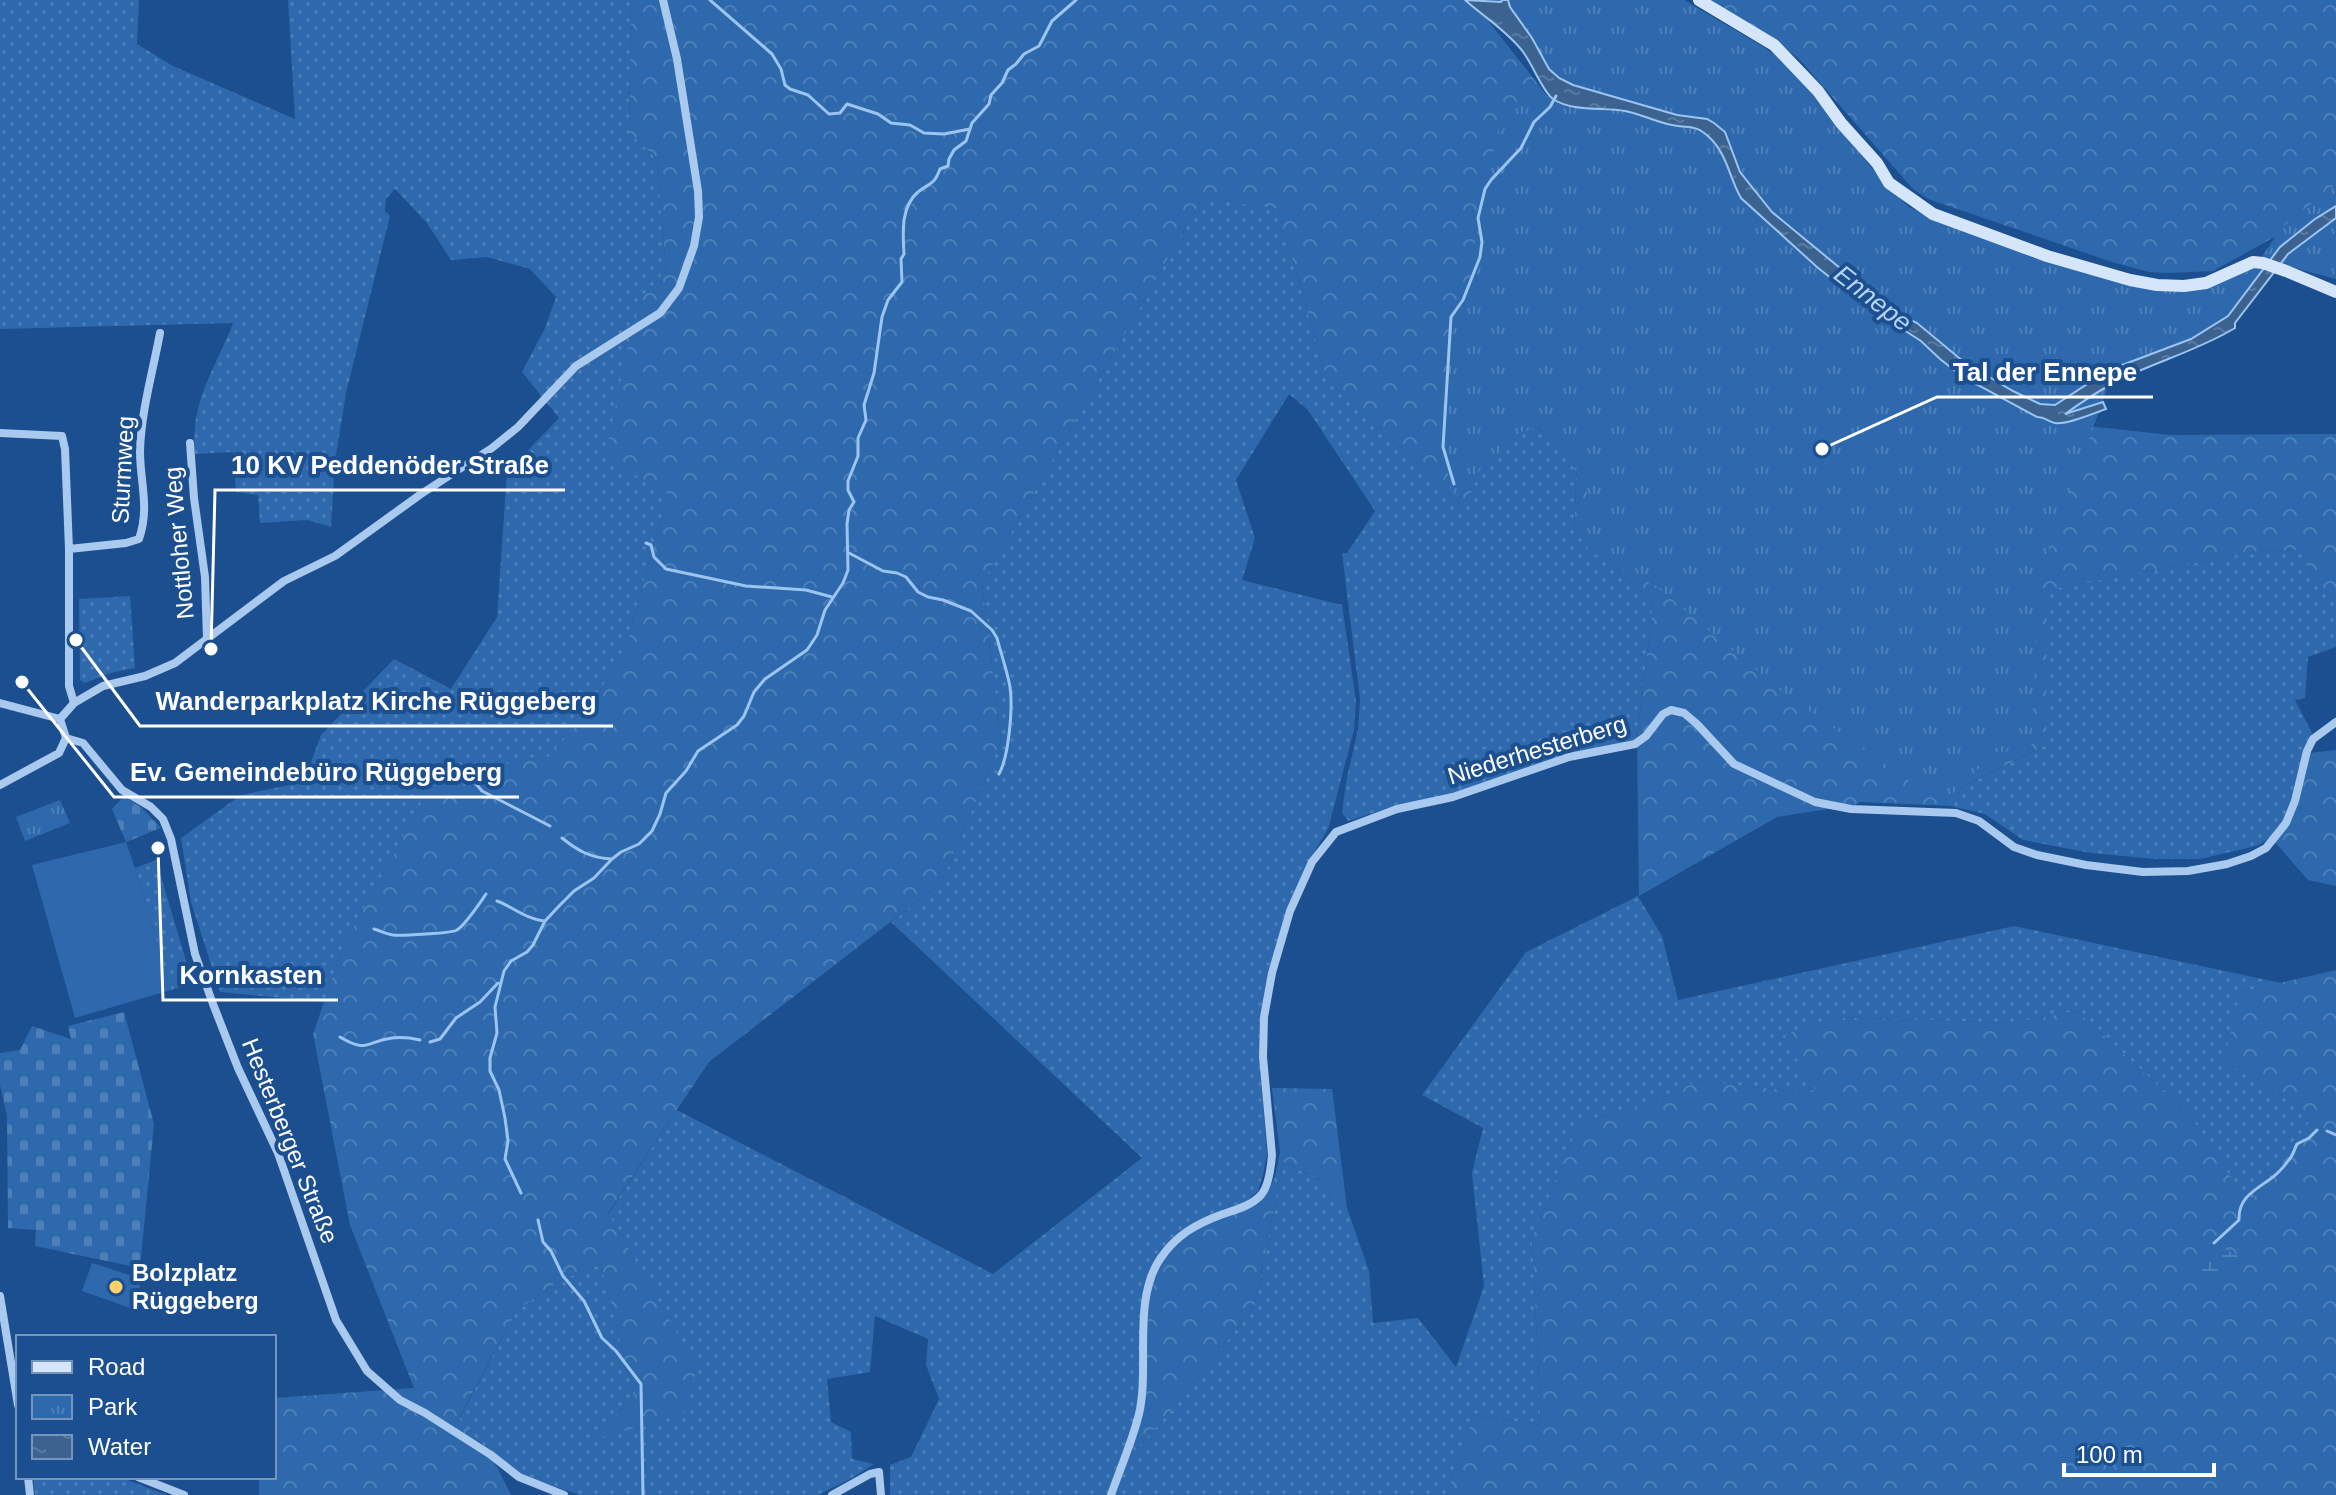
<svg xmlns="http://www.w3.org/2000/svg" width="2336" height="1495" font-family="Arial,sans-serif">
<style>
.grass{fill:url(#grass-dots)}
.forest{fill:url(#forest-crowns)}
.wetland{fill:url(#wetland-marsh)}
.cemetery{fill:url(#cemetery-stones)}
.park{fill:url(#park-tufts)}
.pitch{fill:#2e69ad}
.water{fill:url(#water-ripples);stroke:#9cc4f0;stroke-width:2}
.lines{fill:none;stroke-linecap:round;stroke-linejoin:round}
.stream{stroke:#9cc4f0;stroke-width:3}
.street{stroke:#a9c9ee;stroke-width:8}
.secondary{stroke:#d6e6fa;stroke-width:12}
.poi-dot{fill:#ffd166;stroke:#1b4f8f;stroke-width:3}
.labels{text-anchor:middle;stroke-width:8;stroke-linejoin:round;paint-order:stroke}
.street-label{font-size:24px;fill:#fff;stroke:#1b4f8f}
.poi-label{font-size:24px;font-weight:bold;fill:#fff;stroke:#1b4f8f;text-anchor:start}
.water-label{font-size:26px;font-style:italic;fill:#b5d3f5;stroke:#1b4f8f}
.leader{fill:none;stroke:#fff;stroke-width:3}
.callout-dot{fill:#fff;stroke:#1b4f8f;stroke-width:3}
.callout-label{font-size:26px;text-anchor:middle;font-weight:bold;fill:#fff;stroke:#1b4f8f;stroke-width:8;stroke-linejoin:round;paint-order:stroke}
</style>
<defs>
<pattern id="grass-dots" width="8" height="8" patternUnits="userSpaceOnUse" patternTransform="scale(2)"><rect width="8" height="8" fill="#2e69ad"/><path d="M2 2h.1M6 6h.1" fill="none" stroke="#4d80b9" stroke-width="1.8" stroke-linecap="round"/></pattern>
<pattern id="forest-crowns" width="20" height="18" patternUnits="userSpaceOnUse" patternTransform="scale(2)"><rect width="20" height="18" fill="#2e69ad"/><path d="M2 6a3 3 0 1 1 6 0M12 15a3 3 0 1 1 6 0" fill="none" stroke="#4d80b9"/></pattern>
<pattern id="wetland-marsh" width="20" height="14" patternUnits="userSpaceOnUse" patternTransform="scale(2)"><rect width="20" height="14" fill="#2e69ad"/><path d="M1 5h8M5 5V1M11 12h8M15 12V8" fill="none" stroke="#4d80b9"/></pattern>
<pattern id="cemetery-stones" width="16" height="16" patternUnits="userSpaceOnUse" patternTransform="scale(2)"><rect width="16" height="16" fill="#2e69ad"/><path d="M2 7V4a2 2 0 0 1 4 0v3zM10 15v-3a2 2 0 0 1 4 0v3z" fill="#4d80b9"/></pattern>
<pattern id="park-tufts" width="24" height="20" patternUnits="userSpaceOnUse" patternTransform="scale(2)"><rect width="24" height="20" fill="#2e69ad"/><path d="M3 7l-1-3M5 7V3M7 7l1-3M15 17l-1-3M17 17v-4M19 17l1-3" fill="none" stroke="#4d80b9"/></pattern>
<pattern id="water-ripples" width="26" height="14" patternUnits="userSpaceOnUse" patternTransform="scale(2)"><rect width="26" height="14" fill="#3c6290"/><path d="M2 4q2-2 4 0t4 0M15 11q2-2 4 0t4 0" fill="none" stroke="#597aa1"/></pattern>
</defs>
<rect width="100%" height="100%" fill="#1b4f8f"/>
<!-- grass -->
<path class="grass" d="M0,0H139L137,44L173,66L295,119L288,0H631L629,132L657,159L666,271L637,302L668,493L626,646L587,714L549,757L465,771L446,759L344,944L324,1002L220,992L191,902L181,838L241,795L304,782L321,735L394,659L451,689L497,617L507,472L559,418L522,372L545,328L556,297L530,269L487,257L451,260L427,223L395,189L386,199L385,211L390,216L346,393L335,461L331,527L307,520L260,523L258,495L236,492L233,452L195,454C190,400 215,370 233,323L0,329Z
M1203,197L1278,209L1327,380L1464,507L1505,405L1577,457L1574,531L1653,603L1637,739L1568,755L1529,766L1454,795L1397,805L1348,821L1342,813L1346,782L1358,729L1360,699L1342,553H1347L1375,511L1308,410L1289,394L1236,480L1255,538L1242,580L1342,605L1356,701L1354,730L1328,829L1309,861L1268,973L1260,1018L1259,1054L1267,1154L1264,1171L1258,1191L1242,1205L1197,1222L1170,1240L1154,1265L1138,1412L1108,1495H890V1465L911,1457L939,1399L926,1365L928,1339L875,1316L870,1372L827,1379L831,1422L851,1432L852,1459L874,1464L852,1478L818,1495H579L521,1475L470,1435L459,1419L517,1310L561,1280L601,1264L634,1397L591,1440L696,1367L608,1214L677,1110L993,1274L1142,1158L891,922L941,883L1001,741L982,583Z
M2302,550L2315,582L2336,599V647L2308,657L2305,698L2295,700L2312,733L2305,752L2290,810L2273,837L2256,846L2200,859H2155L2091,853L2023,840L1985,814L1950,806L1962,787L2046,745V590L2258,551Z
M130,596L135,668L110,673L85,683L80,680L79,599Z
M156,860L193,984L171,990L135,868Z
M1638,896L1662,936L1678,1000L2014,926L2281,983L2240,992L2315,1116L2248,1205L2188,1113L2077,1011L2011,1023L1833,1017L1818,1093L1698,1081L1645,1106L1580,1122L1532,1238L1541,1425L1474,1415L1446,1495H1113L1125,1462L1173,1408L1255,1306L1283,1162L1318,1179L1347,1208L1369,1271L1373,1323L1418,1318L1456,1367L1484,1286L1472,1173L1483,1128L1422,1095L1526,952Z
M33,1477H119L167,1495H35Z"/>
<!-- forest -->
<path class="forest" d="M631,0H1472L1548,97L2079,425L2170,435L2336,434V599L2315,582L2302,550L2258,551L2047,590L2046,745L1962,787L1951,806L1860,802L1855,805L1777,817L1639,896L1637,739L1653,603L1574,531L1577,457L1506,405L1465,508L1327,380L1278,209L1203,197L982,583L1001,741L941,883L709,1062L608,1213L697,1367L685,1413L590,1441L634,1397L601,1264L561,1280L517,1310L459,1418L497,1467L511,1495H259V1477H274V1398L414,1388L350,1225L313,1034L344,944L446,759L465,771L548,757L587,714L626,646L668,493L605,458L637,302L666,271L657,159L629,132Z
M1707,0H2336V203L2213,271L2167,273L2149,272L2112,262L1928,199L1913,189L1800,60L1777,41Z
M2336,750V886L2308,880L2275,842L2285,830L2309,753Z
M2336,970V1495H1446L1474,1415L1541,1425L1532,1238L1580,1122L1645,1106L1698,1081L1818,1093L1782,1036L1833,1017L2011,1023L2077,1011L2188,1113L2249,1204L2314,1116L2224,1062L2240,992Z
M1272,1088L1332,1089L1347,1208L1318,1179L1283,1162L1255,1306L1173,1408L1125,1462L1141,1412L1145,1326L1152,1282L1172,1243L1202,1225L1265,1196L1275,1177L1280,1152Z"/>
<!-- wetland -->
<path class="wetland" d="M2214,1243L2238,1256L2223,1279L2198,1282L2187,1271Z"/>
<!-- cemetery -->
<path class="cemetery" d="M124,796L142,808L161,828L126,842L112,809Z
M124,1012L154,1124L140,1268L35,1246L36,1230L8,1228L7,1116L0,1085V1053L20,1050L32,1026L71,1039L68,1026Z"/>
<!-- park -->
<path class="park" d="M1471,0H1684L1762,46L1784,62L1807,86L1883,182L1909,207L1951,226L2163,288L2257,264L2282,227L2336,184V279L2276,263L2225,328L2111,378L2039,579L2031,750L1996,752L1942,804L1784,693L1656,586L1589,551L1578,529L1587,493L1573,466L1541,427L1520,432L1452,497L1441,431L1453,323L1475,269V227L1502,114L1557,93L1538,59Z
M60,800L70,823L25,841L16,817Z"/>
<!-- pitch -->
<path class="pitch" d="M126,842L135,868L171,990L75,1018L32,865Z
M92,1263L142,1279L133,1309L82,1291Z"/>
<!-- water -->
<path class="water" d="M1465,0L1501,2L1502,0H1508L1510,7L1532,38L1549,69L1559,78L1573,85L1677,115L1707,119L1714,123L1725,132L1740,172L1772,212L1857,282L1897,313L1917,323L1964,362L2013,391L2040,404L2055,405L2109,370L2191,339L2228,316L2280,247L2315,219L2336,206V218L2288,254L2235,323V328C2202,348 2165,359 2130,375C2107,385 2086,399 2065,414L2103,402L2106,409C2094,413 2068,425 2055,423C2049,422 2045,417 2037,417L1963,377L1940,359L1921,341L1862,303L1817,267L1741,198C1730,179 1727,155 1711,139C1695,123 1689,129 1672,125C1656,122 1641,114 1625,111C1603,107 1572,112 1553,99C1541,90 1532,61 1520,48C1504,29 1483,16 1465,0Z"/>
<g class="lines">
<!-- stream -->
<path class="stream" d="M710,0L772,54L781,69L785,85L790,89L808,95L829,114L840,113L847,104L878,114L891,123L910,125L924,133L944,134L970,129
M1454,484L1443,447L1451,317L1463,300L1480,257L1482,242L1478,218L1485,189L1491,180L1521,148L1534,122L1550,107L1556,96
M646,543L651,545L654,557L666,569L746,586L806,590L832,597
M849,553L883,571L897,573L906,577L918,592L928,597L943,600L971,611L992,630L997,638C1001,654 1007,670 1010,687C1013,707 1009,756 999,774
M466,772L482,791L550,826
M562,838C578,851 591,858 612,859
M497,901C513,907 526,919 544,921
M374,929C381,931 386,934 393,935C399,936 454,933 457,930C466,924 479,904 486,894
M340,1037C368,1054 366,1041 392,1038C401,1037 411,1038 420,1040
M430,1042L440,1039L456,1018L480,1002L498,983
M2327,1131L2336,1135
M521,1193L505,1159L508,1141L505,1118L499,1090L490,1071V1058L497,1033L495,1007L504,971L511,961L527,952L533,945L545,921L560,905L574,891L594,878L612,859L621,852L639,844L652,831L660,814L666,793L686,771L698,751L737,725L744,716L754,692L765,679L807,650L817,635L825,610L843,583L848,570L847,524L849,510L854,502L848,490V481L858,456V438L866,420L864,405L874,373L882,317L888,300L902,282L901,259L904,254C903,235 900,207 918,192C931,182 934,185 940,169L948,166L949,159L954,150L966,141L972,123L989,104L991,95L1002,83L1008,70L1016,64L1024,54L1039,46L1052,21L1076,0
M538,1220L543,1242L551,1251L563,1276L584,1301L602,1338L616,1351L641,1384L643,1495
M2214,1243L2239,1220C2238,1199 2253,1191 2269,1180C2276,1175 2283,1168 2288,1161C2293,1156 2294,1150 2297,1144L2309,1138L2317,1130"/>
<!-- street -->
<path class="street" d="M0,433L62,436L65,449L69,549V686L74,703
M190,443L194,498L205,577L207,639
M69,549L126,543L139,539C150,507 140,483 140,451C141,412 153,371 160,333
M0,703L60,719
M60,719L74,703L103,686L145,676L175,663L284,581L335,556L421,494L492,448L518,427L576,366L660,313L679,288L694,246L699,217L698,191L677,59L663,0
M66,738L83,743L122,790L151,807L163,819L171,839L195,954L213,1004L238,1068L278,1153L336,1320L367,1371L400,1400L425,1413L491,1455L519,1477L564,1495
M0,785L59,753L66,738L60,719
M0,1296L18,1405
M28,1477L30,1495
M138,1477L184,1495
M832,1495L870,1474L879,1472L881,1495
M1111,1495C1120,1469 1132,1442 1139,1414C1150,1367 1132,1301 1160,1259C1176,1235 1196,1224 1223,1214C1235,1210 1251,1206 1261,1195C1269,1186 1271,1167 1272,1155L1263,1057L1264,1017L1272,973L1290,911L1312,862L1336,832L1397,809L1453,797L1569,757L1635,744L1646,736L1663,714L1671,710L1684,713L1697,724L1734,764L1815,802L1851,809L1956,813L1979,821L2014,847L2037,855L2086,865L2143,872L2188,871L2227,864L2251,856L2266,848L2286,823L2295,801L2307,751L2313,739L2336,722"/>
<!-- secondary -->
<path class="secondary" d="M1699,0L1774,45L1818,91L1841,123L1877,163L1889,183L1933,214L2047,256L2130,280L2157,285L2184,286L2206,283L2253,262L2263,263L2286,271L2336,292"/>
</g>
<!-- markers -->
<circle class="poi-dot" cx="116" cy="1287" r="8"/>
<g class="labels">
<!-- street labels -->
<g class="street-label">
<text transform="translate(123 470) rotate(-87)" y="8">Sturmweg</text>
<text transform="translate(179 543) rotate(-95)" y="8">Nottloher Weg</text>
<text transform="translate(1537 750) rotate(-17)" y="8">Niederhesterberg</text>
<text transform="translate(290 1141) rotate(68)" y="8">Hesterberger Straße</text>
</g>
<!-- poi labels -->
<g class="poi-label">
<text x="132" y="1281">Bolzplatz<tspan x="132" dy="28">Rüggeberg</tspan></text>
</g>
<!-- water labels -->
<g class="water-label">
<text transform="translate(1873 298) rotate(38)" y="9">Ennepe</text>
</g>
</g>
<!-- callouts -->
<path class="leader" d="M1822 449L1937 397H2153M211 649L215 490H565M76 640L140 726H613M22 682L114 797H519M158 848L163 1000H338"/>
<g class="callout-dot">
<circle cx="1822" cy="449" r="8"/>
<circle cx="211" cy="649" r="8"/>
<circle cx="76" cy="640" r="8"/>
<circle cx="22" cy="682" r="8"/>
<circle cx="158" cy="848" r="8"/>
</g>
<g class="callout-label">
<text x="2045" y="381">Tal der Ennepe</text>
<text x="390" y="474">10 KV Peddenöder Straße</text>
<text x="376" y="710">Wanderparkplatz Kirche Rüggeberg</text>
<text x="316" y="781">Ev. Gemeindebüro Rüggeberg</text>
<text x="251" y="984">Kornkasten</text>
</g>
<!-- legend -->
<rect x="16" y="1335" width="260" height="144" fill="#1b4f8f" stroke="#7695bc" stroke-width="2"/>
<rect x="32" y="1361" width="40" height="12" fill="#d6e6fa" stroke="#7695bc" stroke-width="2"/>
<text x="88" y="1375" font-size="24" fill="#ffffff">Road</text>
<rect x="32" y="1395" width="40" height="24" fill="url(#park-tufts)" stroke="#7695bc" stroke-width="2"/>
<text x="88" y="1415" font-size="24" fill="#ffffff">Park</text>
<rect x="32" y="1435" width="40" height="24" fill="url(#water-ripples)" stroke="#7695bc" stroke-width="2"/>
<text x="88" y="1455" font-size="24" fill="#ffffff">Water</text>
<!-- scale -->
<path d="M2064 1463v12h150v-12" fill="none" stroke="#ffffff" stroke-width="4"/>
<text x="2076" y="1463" font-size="24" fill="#ffffff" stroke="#1b4f8f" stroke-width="6" paint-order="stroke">100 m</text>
</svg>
